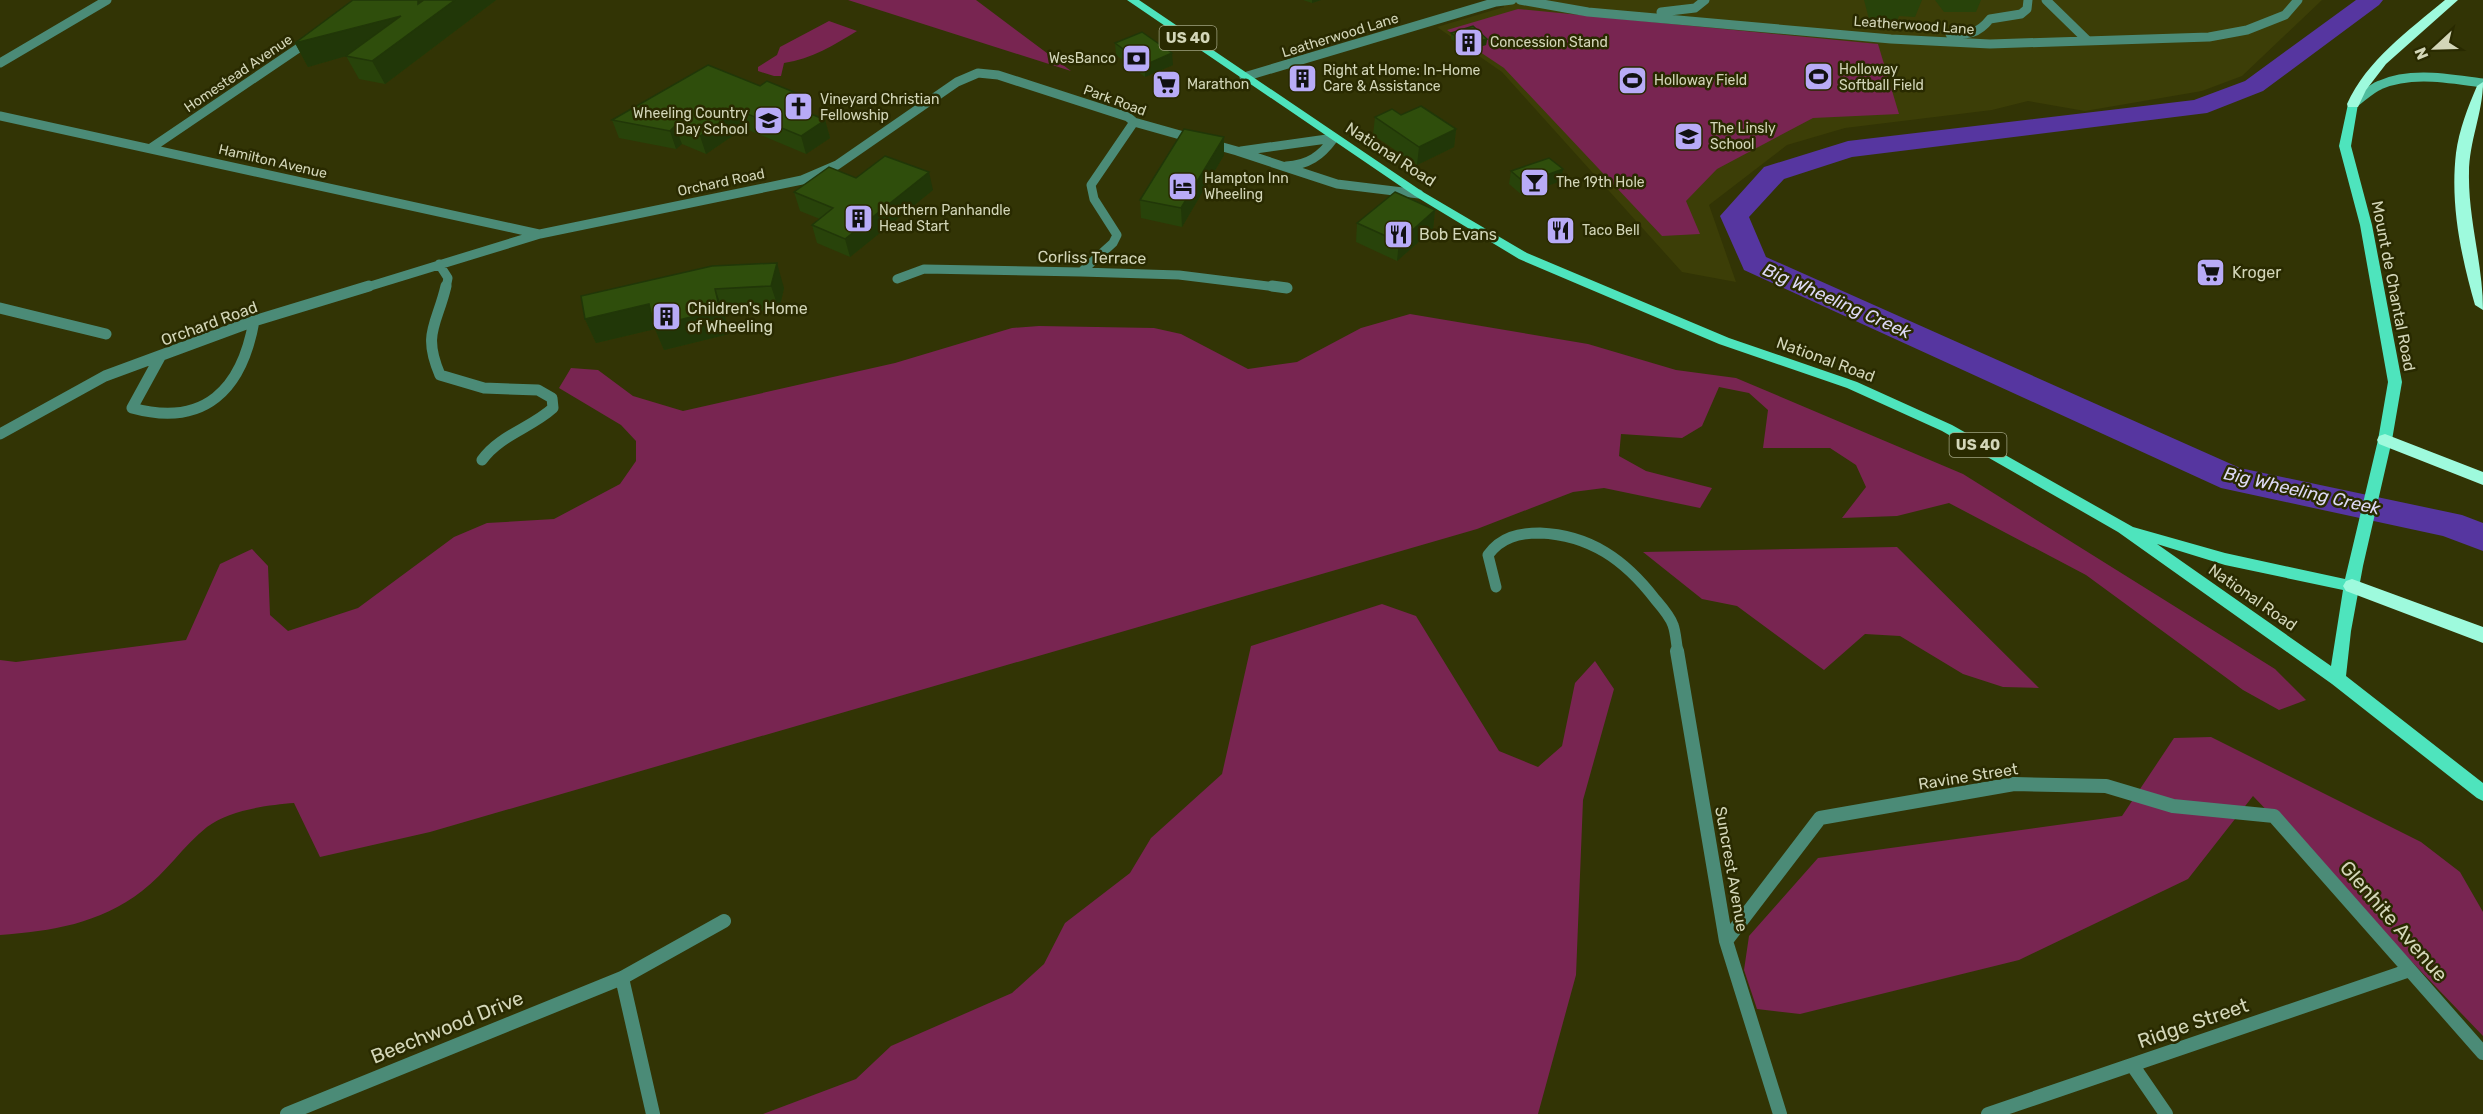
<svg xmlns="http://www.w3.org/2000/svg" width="2483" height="1114" font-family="Rubik,sans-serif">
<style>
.built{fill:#3c3e07}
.green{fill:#782551}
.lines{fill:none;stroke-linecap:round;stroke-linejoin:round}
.river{fill:#5636a0;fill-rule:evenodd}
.street-far2{stroke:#4b8b77;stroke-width:9}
.street-far1{stroke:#4b8b77;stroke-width:11}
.street{stroke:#4b8b77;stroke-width:14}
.secondary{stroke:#4fbd9e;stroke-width:9}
.primary{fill:#4ee4bd;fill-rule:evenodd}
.highway{fill:#9efadd;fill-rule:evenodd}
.wall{fill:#28430a}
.shaded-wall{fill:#213708}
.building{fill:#2f4e0c;stroke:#213708;stroke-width:1.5}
.labels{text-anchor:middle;stroke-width:5;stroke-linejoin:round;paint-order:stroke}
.far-street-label{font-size:14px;fill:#d3d6b8;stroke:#292a00}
.far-poi-label{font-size:14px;fill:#d3d6b8;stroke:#292a00;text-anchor:start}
.shield{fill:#292a00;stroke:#a0a281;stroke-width:1.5}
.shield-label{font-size:15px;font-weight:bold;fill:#d3d6b8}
.street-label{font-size:16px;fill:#d3d6b8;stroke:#292a00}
.poi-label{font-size:16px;fill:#d3d6b8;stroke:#292a00;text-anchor:start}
.water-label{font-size:18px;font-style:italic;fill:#ddd9f5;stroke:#292a00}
.near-street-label{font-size:20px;fill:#d3d6b8;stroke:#292a00}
</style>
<rect width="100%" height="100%" fill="#323405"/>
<!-- built -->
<path class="built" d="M1502,0H2322L2242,76L2202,91L2085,111L2028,101L1992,110L1845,128L1787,145L1709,205L1736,282L1682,272L1502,72L1437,27L1504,7Z"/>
<!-- green -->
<path class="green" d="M848,0H976L1071,71Z
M1518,9L1878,44L1899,114L1813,118L1717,169L1686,201L1700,234L1662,236L1504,68L1447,30Z
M829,21L857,31C834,45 812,59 784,63L781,76H774L758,71V67L777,55L780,47Z
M1410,314L1588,344L1676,370L1736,378L1963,474L2275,669L2306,700L2279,710L2243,690L2086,575L1949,503L1897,516L1842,518L1866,487L1856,465L1830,448H1763L1768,410L1749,393L1719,387L1702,426L1682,438L1621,434L1619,456L1646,471L1712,488L1700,508L1604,488L1573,492L1477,529L430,832L320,857L294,803C268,805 229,810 207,827C183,846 166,873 142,891C99,924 52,931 0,935V660L16,662L186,640L220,564L252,549L268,566L270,615L288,631L358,608L454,537L487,523L554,519L620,484L636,461V441L621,425L559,388L571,368L598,370L633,396L683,411L895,363L1012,328L1039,326L1154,328L1181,334L1248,369L1297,362L1361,328Z
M1897,547L2039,688L2003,687L1963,674L1900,636L1865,634L1824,670L1737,606L1702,599L1643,552Z
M1382,604L1416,616L1499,751L1538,767L1562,746L1575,683L1595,661L1614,689L1583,800L1576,975L1538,1114H763L856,1079L891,1046L1012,993L1044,964L1065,923L1130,873L1151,838L1222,774L1251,646Z
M2211,737L2421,842L2460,872L2483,912V1036L2253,796L2188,879L2019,960L1800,1014L1757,1009L1744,970L1749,936L1818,858L2122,816L2174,738Z"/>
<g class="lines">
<!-- river -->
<path class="river" d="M2356,0H2383L2379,5L2263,91L2207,113L1852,157L1784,179L1749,217L1766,257L2240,468L2462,515L2483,523V551L2443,536L2221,488L1744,270L1720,216L1764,167L1848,141L2194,100L2245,81Z"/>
<!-- street-far2 -->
<path class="street-far2" d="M1520,0L1588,12L1891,39L1990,44L2209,37L2247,30L2285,15L2298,0
M2046,0L2087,40
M1661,12L1695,8L1705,0
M1950,34C1968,35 1978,34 1990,19L2021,14L2027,9L2028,0
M0,63L107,0
M1244,77L1496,2L1512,0
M0,116L539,234
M151,148L309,41
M1241,151L1334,138
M1286,166C1308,165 1321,156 1334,138
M439,264L448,278L446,288
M1081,272L1113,243L1117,235L1094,199L1091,185L1134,122
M897,279L924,269L1081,272L1179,275L1284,288
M364,288L540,234L802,180L837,165L957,82L978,73L998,75L1128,117L1134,122L1237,151L1337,184L1419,194"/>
<!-- street-far1 -->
<path class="street-far1" d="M446,286C437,325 422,333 440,375L484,388L538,390L552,398L553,408C531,428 500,435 482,460
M1272,286L1287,288
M0,308L106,334
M160,357L132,408C205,428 242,389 254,321
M0,434L105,376L254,321L369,286
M1496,587L1488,555C1501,537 1519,533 1540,533C1590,535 1625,560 1655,599C1661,606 1670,616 1673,625C1676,633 1676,643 1678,652"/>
<!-- street -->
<path class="street" d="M1677,651L1726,941L1780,1114
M1726,941L1820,818L2014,784L2106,786L2173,806L2274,816L2483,1053
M622,978L653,1114
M2133,1066L2166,1114
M287,1114L622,978L724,921
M1988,1114L2410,970"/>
<!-- secondary -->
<path class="secondary" d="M2353,104C2362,98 2370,89 2380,85C2412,71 2450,79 2483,83"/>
<!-- primary -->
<path class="primary" d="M1127,0H1139L1423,192L1527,253L1729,338L1857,382L1952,425L2133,527L2225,553L2345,579L2378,440L2388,382L2360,225L2339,146L2348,104L2353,101L2357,102L2358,104L2351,146L2372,225L2402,382L2392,440L2363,566L2351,631L2346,676L2483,783V801L2477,798L2332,684L2118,532L1942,431L1847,388L1719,344L1519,259L1415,196ZM2157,544L2225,565L2343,590L2331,666Z"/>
<!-- highway -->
<path class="highway" d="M2445,0H2458L2386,64L2366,90L2358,107H2348L2347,104C2367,60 2408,31 2445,0Z
M2483,82C2483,113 2469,141 2469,173C2468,219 2483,264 2483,310L2475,305C2461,256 2450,204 2456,153C2459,130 2468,107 2477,86Z
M2385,434L2483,472V485L2379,444L2377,440L2379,436Z
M2352,579L2483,627V643L2346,591L2343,586L2346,581Z"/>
</g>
<!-- wall -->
<path class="wall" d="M353,0H496L385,84L359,79L346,56L308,67L295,43Z
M1303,0H1321L1312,3Z
M1864,0H1922L1915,17L1899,16L1897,21L1869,19Z
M1935,0H1981L1976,12H1944Z
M1451,33L1487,39L1486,45L1466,50L1451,39Z
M1115,43L1173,65L1145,77L1116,55Z
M760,86L806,97L811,114L825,120L830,138L806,154L744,128L706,154L682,144L676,149L619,138L612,120Z
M1401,115L1456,129L1454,147L1417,165L1373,135L1375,117Z
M1224,155L1182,227L1141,218L1140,200Z
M1511,171L1561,181L1522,195L1509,184Z
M856,178L933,190L850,257L817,243L812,225L820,219L800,211L794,192Z
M1435,210L1433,229L1397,261L1356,242L1357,223Z
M712,266L784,288L779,310L724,313L729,334L664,350L655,329L596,343L585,319Z"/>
<!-- shaded-wall -->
<path class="shaded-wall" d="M418,0H496L385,84L372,61L346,56L308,67L295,43L418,4Z
M1312,0H1321L1312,3Z
M1487,39L1486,45L1466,50L1467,44Z
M1172,53L1173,65L1145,77V65Z
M806,97L811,115L793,106Z
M738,110L744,128L706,154L700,136Z
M825,120L830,138L806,154L801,136Z
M675,126L682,144L676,149L670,131Z
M1456,129L1454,147L1417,165L1419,147Z
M1224,137V155L1182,227L1181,208Z
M1563,169L1561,181L1522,195L1525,183Z
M929,172L933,190L850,257L845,239Z
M1435,210L1433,229L1397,261L1399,242Z
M777,263L784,288L779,310L771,286Z
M715,289L724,313L729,334L664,350L655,329L596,343L585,319Z"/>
<!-- building -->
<path class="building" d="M353,0H418V4L424,0H455L372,61L346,56L401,16L295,43Z
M1473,26L1487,39L1467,44L1451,33Z
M1142,32L1172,53L1145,65L1115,43Z
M708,65L760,86L767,81L806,97L793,106L825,120L801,136L738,110L700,136L675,126L670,131L612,120Z
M1421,106L1456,129L1419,147L1375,117L1392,109L1401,115Z
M1184,129L1224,137L1181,208L1140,200Z
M885,156L929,172L845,239L812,225L833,208L794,192L829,167L856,178Z
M1549,158L1563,169L1525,183L1511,171Z
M1395,192L1435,210L1399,242L1357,223Z
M777,263L771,286L715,289L720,310L654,326L649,304L585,319L581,296L712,266Z"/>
<!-- icons -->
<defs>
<symbol id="building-square" viewBox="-11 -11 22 22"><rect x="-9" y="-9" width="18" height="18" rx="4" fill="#b8abf7" stroke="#292a00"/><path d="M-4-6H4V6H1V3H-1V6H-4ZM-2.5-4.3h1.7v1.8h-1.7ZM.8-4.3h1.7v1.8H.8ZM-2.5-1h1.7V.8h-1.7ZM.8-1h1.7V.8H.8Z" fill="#111"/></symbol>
<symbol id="bank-square" viewBox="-11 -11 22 22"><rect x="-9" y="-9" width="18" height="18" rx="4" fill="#b8abf7" stroke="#292a00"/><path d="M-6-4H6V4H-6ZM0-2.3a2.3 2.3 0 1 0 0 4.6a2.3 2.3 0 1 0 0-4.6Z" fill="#111"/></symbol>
<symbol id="stadium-square" viewBox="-11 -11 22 22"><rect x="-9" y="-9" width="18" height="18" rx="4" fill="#b8abf7" stroke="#292a00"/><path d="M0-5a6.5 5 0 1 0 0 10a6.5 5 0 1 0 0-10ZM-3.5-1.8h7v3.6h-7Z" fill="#111"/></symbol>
<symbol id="supermarket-square" viewBox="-11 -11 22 22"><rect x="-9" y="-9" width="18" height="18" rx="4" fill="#b8abf7" stroke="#292a00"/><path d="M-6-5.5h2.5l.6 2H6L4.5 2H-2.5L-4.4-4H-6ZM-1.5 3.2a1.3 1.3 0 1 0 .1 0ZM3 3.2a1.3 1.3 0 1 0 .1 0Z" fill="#111"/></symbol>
<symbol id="church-square" viewBox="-11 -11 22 22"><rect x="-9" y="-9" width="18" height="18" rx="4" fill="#b8abf7" stroke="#292a00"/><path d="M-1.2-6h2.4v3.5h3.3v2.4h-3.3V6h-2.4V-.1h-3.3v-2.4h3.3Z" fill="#111"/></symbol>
<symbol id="school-square" viewBox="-11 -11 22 22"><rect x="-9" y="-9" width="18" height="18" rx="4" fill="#b8abf7" stroke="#292a00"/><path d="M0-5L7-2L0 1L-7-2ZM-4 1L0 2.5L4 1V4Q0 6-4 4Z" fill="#111"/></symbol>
<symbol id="bar-square" viewBox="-11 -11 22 22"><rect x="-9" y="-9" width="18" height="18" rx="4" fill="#b8abf7" stroke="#292a00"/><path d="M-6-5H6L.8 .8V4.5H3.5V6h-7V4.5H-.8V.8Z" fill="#111"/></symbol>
<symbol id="hotel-square" viewBox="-11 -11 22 22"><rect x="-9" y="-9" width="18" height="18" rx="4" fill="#b8abf7" stroke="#292a00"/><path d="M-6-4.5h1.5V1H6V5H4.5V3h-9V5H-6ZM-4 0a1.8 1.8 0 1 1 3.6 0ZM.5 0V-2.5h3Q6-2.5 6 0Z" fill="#111"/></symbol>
<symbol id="restaurant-square" viewBox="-11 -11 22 22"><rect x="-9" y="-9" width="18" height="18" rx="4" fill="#b8abf7" stroke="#292a00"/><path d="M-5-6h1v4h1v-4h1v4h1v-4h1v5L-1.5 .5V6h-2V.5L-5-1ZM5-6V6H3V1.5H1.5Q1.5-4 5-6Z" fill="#111"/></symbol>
</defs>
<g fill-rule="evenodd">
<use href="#building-square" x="1452" y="26" width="33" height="33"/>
<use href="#bank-square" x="1120" y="42" width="33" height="33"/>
<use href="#stadium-square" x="1802" y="60" width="33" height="33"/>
<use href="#building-square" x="1286" y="62" width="33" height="33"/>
<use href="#stadium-square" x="1616" y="64" width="33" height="33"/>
<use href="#supermarket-square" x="1150" y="68" width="33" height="33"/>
<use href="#church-square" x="782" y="90" width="33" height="33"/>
<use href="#school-square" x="752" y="104" width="33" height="33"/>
<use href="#school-square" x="1672" y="120" width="33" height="33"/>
<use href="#bar-square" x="1518" y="166" width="33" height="33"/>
<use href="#hotel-square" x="1166" y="170" width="33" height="33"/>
<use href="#building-square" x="842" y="202" width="33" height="33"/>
<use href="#restaurant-square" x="1544" y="214" width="33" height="33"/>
<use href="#restaurant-square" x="1382" y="218" width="33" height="33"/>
<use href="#supermarket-square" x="2194" y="256" width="33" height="33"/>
<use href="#building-square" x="650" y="300" width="33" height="33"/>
</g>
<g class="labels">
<!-- far-street labels -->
<g class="far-street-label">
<text transform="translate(1914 25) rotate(4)" y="5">Leatherwood Lane</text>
<text transform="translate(1340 35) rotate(-17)" y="5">Leatherwood Lane</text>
<text transform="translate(238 73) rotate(-34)" y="5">Homestead Avenue</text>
<text transform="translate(1115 100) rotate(20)" y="5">Park Road</text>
<text transform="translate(273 161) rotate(13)" y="5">Hamilton Avenue</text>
<text transform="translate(721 182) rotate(-12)" y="5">Orchard Road</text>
</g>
<!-- far-poi labels -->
<g class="far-poi-label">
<text x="1490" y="47">Concession Stand</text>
<text x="1116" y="63" text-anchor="end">WesBanco</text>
<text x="1839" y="74">Holloway<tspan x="1839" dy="16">Softball Field</tspan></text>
<text x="1323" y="75">Right at Home: In-Home<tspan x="1323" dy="16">Care &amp; Assistance</tspan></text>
<text x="1654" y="85">Holloway Field</text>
<text x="1187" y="89">Marathon</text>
<text x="820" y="104">Vineyard Christian<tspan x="820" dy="16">Fellowship</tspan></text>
<text x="748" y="118" text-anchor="end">Wheeling Country<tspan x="748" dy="16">Day School</tspan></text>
<text x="1710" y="133">The Linsly<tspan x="1710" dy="16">School</tspan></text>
<text x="1204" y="183">Hampton Inn<tspan x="1204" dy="16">Wheeling</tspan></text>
<text x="1556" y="187">The 19th Hole</text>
<text x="879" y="215">Northern Panhandle<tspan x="879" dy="16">Head Start</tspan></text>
<text x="1582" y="235">Taco Bell</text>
</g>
<!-- shield labels -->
<g class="shield">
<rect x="1159.5" y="26" width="57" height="24" rx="4.5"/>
<rect x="1949.5" y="433" width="57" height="24" rx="4.5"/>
</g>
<g class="shield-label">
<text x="1188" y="43">US 40</text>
<text x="1978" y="450">US 40</text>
</g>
<!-- street labels -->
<g class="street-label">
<text transform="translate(1391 154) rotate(33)" y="6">National Road</text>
<text transform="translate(1092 257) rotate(1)" y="6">Corliss Terrace</text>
<text transform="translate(2394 286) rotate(79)" y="6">Mount de Chantal Road</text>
<text transform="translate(209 323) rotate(-20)" y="6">Orchard Road</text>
<text transform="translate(1826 359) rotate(20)" y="6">National Road</text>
<text transform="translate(2253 597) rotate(35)" y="6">National Road</text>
<text transform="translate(1968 776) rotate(-9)" y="6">Ravine Street</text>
<text transform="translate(1732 869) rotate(80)" y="6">Suncrest Avenue</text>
</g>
<!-- poi labels -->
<g class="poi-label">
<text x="1419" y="240">Bob Evans</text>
<text x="2232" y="278">Kroger</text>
<text x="687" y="314">Children's Home<tspan x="687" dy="18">of Wheeling</tspan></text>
</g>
<!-- water labels -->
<g class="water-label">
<text transform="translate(1837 301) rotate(24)" y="6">Big Wheeling Creek</text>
<text transform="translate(2302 491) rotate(13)" y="6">Big Wheeling Creek</text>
</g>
<!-- near-street labels -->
<g class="near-street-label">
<text transform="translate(2394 921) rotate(49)" y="7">Glenhite Avenue</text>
<text transform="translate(2193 1023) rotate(-19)" y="7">Ridge Street</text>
<text transform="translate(447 1027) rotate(-22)" y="7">Beechwood Drive</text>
</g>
</g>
<!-- north arrow -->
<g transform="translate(2435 48) rotate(248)" stroke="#292a00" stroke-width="4.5" paint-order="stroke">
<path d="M0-4.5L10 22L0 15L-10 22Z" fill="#d3d6b8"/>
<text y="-9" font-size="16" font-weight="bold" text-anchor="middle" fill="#d3d6b8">N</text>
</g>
</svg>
